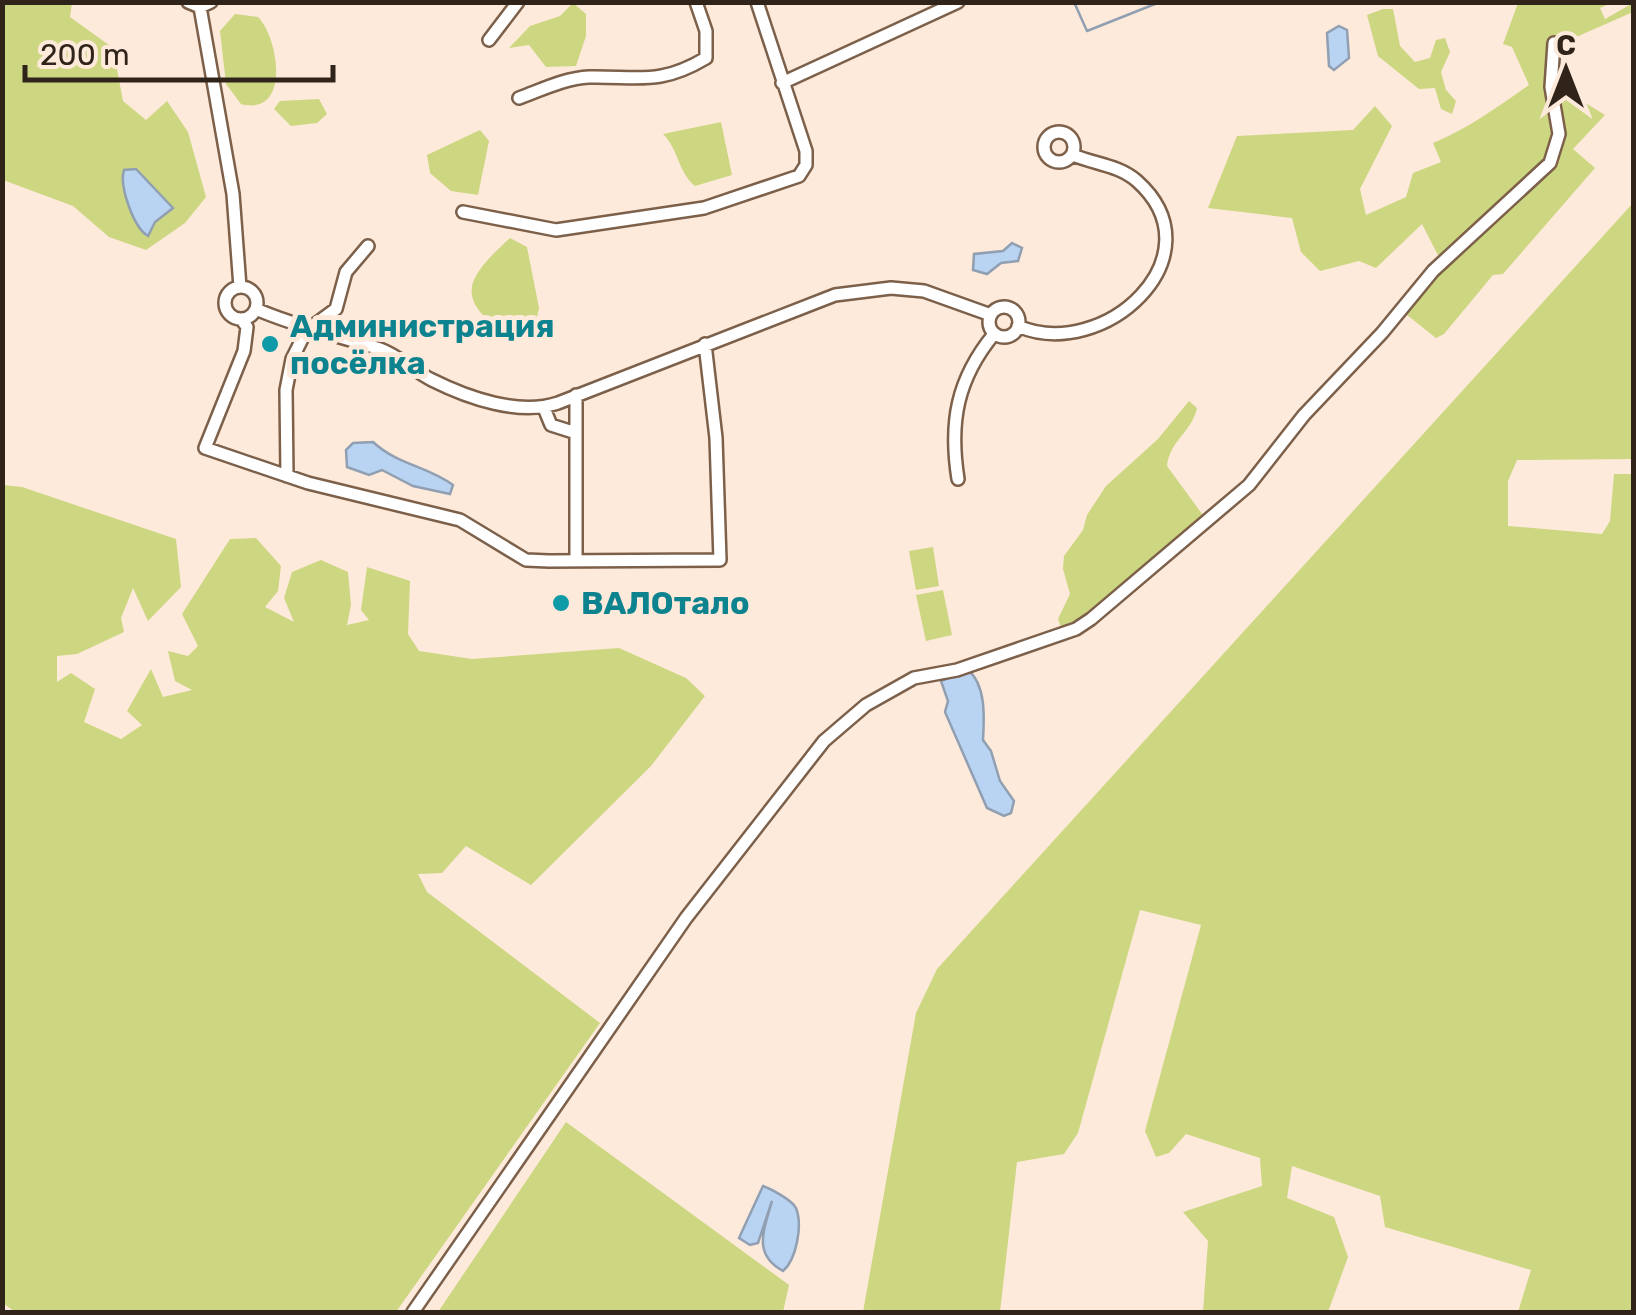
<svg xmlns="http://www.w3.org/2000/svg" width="1636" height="1315" font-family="Rubik,sans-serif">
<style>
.green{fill:#cdd680}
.water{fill:#b9d4f2;stroke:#909fb1;stroke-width:2.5}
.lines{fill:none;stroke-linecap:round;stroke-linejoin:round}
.stream{stroke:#909fb1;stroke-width:2.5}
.minor-casing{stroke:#7c604a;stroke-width:16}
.minor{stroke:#fff;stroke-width:11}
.culture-dot{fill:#0f9aa8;stroke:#feeadb;stroke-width:4}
.labels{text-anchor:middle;stroke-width:10;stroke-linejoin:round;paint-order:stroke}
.culture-label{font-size:32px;font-weight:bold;fill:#0d838f;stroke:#feeadb;text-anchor:start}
</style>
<rect width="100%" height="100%" fill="#feeadb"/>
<!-- green -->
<path class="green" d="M3,3H72L70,17L113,48L123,101L146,120L167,101L188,132L206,197L185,223L146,250L109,237L73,206L3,180Z
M573,3L586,14V36L576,66L546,67L529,45L509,48L530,26L560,16Z
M1518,3H1611L1600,8L1605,19L1633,3V12L1558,45V86L1605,115L1573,149L1595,168L1503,274L1493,275L1444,334L1436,338L1407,315L1409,307L1445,269L1422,224L1376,268L1359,261L1320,271L1301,252L1292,218L1208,208L1237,136L1353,130L1375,106L1392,126L1360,189L1366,215L1406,197L1413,173L1441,162L1433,143C1468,129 1499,106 1529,85L1512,47L1503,44Z
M1383,9H1393L1400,46L1415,62L1430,58L1436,40L1445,38L1450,52L1441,72L1446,90L1456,101L1452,114L1441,109L1435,88L1419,89L1378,56L1367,15Z
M235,14L258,17C279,38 291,117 241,104L226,84L220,31Z
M319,99L327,114L317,123L291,126L274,109L280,101Z
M721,122L732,175L695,186C678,172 679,150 663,134Z
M480,130L489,141L478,195L451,191L430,173L427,155Z
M1633,203V459L1517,460L1508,481V526L1602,534L1610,521L1614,474H1633V1312H1518L1531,1270L1385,1227L1380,1196L1292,1166L1287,1198L1334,1217L1348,1257L1328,1312H1203L1208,1241L1183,1212L1262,1186L1260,1158L1186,1134L1169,1153L1156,1157L1145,1131L1201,925L1140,910L1078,1133L1064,1154L1017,1162L1000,1312H863L916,1013L937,969Z
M510,238L527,247L539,308L535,326L509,338C456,298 462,282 510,238Z
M1189,401L1197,408C1192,432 1170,440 1167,466L1205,518L1086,616L1061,627L1058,619L1070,594L1063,569L1064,556L1083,530L1087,515L1106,486L1158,439Z
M3,485L22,487L176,539L181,587L148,621L133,588L121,618L124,632L77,654L57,656V682L71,673L95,689L84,722L121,739L142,725L127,711L151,669L163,697L192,690L175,681L168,651L188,656L198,646L182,614L230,539L256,538L281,566L278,591L265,607L294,622L284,598L292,572L321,560L348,572L351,605L347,625L369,620L361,610L367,567L410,581L408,634L419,651L472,659L619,648L686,678L705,696L651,766L531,885L466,846L442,873L418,874L427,892L600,1023L396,1312H15L3,1303Z
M933,547L939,586L916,590L909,551Z
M943,590L952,635L926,641L916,595Z
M566,1122L789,1285L783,1312H438Z"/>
<!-- water -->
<path class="water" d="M1339,26L1347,30L1349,58L1334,70L1329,66L1327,33Z
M136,169L173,208L155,222L148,236C133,227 119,185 124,170Z
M1012,243L1022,248L1018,261L1001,263L987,274L973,270L974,254L1003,251Z
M373,442C398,465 427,466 453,485L450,494L413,486L382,470L369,475L347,467L346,450L353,443Z
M968,670C987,686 984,720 983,740L991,751L1000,781L1014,801L1011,813L1004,816L987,808L945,712L948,701L941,681Z
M763,1186C771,1189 792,1200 796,1208C803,1226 796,1260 783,1271C752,1254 764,1230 772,1201L758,1243L750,1245L739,1238Z"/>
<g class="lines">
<!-- stream -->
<path class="stream" d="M1074,2L1087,31L1160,2"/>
<defs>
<path id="minor" d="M188,2L200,7L211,2
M200,7L233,194L240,287
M489,40L518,2
M782,83L958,2
M519,98C541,90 565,78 589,77C638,76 659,86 706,58V31L696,2
M1044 147a15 15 0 1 1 30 0a15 15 0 1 1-30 0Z
M463,212L556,230L704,208L799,176L806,165V151L757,2
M225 303a16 16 0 1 1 32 0a16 16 0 1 1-32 0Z
M989 322a15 15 0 1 1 30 0a15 15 0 1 1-30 0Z
M256,309C297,327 337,335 380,349C399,356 414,371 432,380C468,398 519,416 558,403L835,295L891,288L924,291L991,315
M241,319L247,327L244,351L205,448L308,483L460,520L526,560L549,561L720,560L716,438L705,344
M1018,326C1103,363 1221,256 1137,181C1119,165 1094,164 1073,155
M544,408L551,425L576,433
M287,476L286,390L292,359L306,331L336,309L346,272L368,246
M958,479C949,422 957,379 994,334
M576,560V395
M413,1312L686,918L824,741L866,705L914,678L957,670L1076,629L1091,619L1249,485L1304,415L1382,333L1433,271L1550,163L1559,134L1551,87L1554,43"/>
</defs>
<!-- minor casing -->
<use href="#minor" class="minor-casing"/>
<!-- minor -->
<use href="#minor" class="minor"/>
</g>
<!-- markers -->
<g class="culture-dot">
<circle cx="270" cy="344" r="10"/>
<circle cx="561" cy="603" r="10"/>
</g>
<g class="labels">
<!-- culture labels -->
<g class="culture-label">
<text x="290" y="337">Администрация<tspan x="290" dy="37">посёлка</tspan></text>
<text x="581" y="614">ВАЛОтало</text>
</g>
</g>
<!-- border -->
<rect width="1636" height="1315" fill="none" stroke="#30241a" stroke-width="10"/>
<!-- north arrow -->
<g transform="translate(1566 70)" stroke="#feeadb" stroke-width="8" paint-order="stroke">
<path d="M0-8L18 38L0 25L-18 38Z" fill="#30241a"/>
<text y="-15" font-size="28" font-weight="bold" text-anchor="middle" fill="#30241a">С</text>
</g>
<!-- scale -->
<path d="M25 65v15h308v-15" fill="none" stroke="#30241a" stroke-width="5"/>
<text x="40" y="65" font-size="30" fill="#30241a" stroke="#feeadb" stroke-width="8" paint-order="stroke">200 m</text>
</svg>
